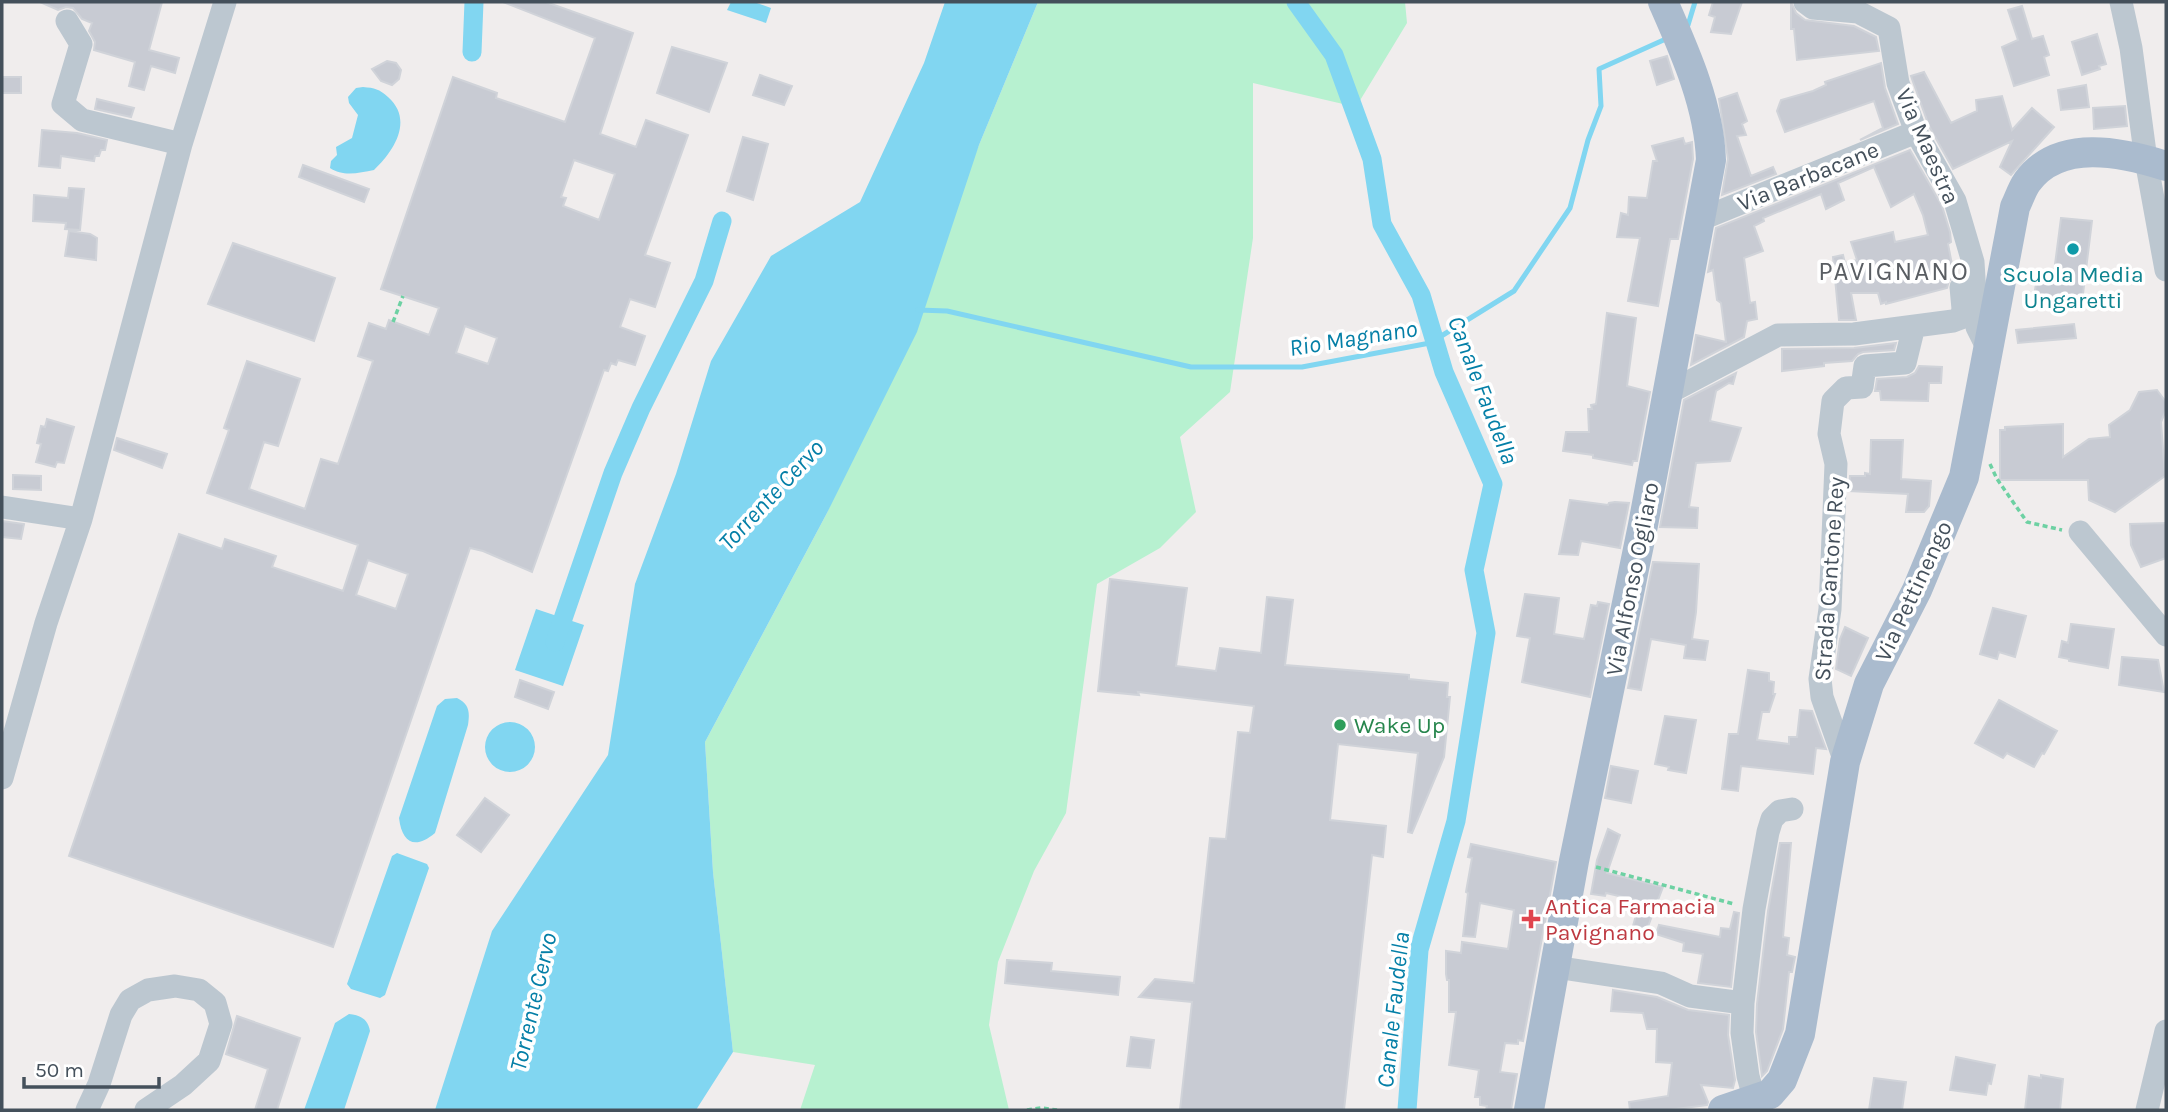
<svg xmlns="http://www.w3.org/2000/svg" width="2168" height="1112" font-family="Karla,sans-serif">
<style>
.green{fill:#b7f1d0}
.water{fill:#81d6f1}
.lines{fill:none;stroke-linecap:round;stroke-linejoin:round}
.stream{stroke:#81d6f1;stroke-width:5}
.canal{stroke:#81d6f1;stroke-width:19}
.building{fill:#c8cbd3;stroke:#d0d3d9;stroke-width:2;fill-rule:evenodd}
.path{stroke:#6dd1a3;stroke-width:3.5;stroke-dasharray:5 3.5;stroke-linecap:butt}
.minor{stroke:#bcc7d0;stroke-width:23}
.major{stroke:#aabbce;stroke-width:30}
.culture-dot{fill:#0f9aa8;stroke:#fff;stroke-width:2.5}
.leisure-dot{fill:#2e9e5b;stroke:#fff;stroke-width:2.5}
.health-dot{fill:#e0444e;stroke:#fff;stroke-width:2.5}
.labels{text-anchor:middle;stroke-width:7;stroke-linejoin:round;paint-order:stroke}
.street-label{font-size:23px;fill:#44505b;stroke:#fff}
.culture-label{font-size:23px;fill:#0d838f;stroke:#fff}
.leisure-label{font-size:23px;fill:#27864d;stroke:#fff;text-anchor:start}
.health-label{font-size:23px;fill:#be3a42;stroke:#fff;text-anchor:start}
.water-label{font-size:24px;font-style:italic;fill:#047fa7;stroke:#fff}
.quarter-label{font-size:26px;letter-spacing:2px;fill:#595d62;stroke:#fff}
</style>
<rect width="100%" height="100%" fill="#f0eded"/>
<!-- green -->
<path class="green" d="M1038,2H1405L1407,23L1356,107L1253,83V238L1230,392L1180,437L1196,512L1160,548L1097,584L1066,813L1034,871L998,962L989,1025L1009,1110H800L815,1065L733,1052L713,872L705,742L827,513Z"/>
<!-- water -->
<path class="water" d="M731,2H754L771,8L766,23L727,10Z
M945,2H1038L979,145L917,332L827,513L705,742L713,872L733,1052L696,1110H435L492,931L608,755L635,584L676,474L711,361L771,256L860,202L924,63Z
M363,87C375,88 379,89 388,97C414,120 394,151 374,170C359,173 343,177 330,168L331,161L337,155L336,147L352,138L358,115L349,103L348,97L356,88Z
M536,609L584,625L563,686L515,670Z
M457,698C469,704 470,711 468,725L435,833C415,850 402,843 399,818L437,706L445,699Z
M485 747a25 25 0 1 1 50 0a25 25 0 1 1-50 0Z
M397,853L427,864L429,868L385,995L380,998L351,989L347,984L392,856Z
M349,1014C360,1015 368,1019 370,1031L344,1110H304L335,1023Z"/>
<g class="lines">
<!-- stream -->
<path class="stream" d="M1685,27L1688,25L1695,2
M918,310L947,311L1191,367H1302L1430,343L1514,291L1570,208L1588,140L1601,106L1599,69L1668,38"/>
<!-- canal -->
<path class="canal" d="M1296,2L1334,55L1372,159L1382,224L1421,295L1444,372L1493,484L1474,570L1486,633L1456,821L1419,950L1407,1110
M472,52L474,2
M555,642L613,473L641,408L704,281L722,221"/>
</g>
<!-- building -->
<path class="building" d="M40,2H162L149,50L179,58L175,73L151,66L144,90L129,86L135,62L94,50L95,42L89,31L92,23L82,19L73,8L66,7L58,10Z
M503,2H546L633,33L600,134L636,147L646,120L688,135L645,255L670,263L655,307L630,299L620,327L645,336L635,365L618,360L616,365L611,363L608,371L604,370L532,572L483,551L470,548L333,947L69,856L179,534L222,549L225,539L276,556L272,567L343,591L358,545L207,493L229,430L224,428L247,361L300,379L278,446L264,442L249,489L305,509L321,459L338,464L373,361L358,356L369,323L386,329L389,320L429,335L439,308L381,289L453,77L497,93L496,98L565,122L595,38ZM574,160L615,174L599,220L563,206L566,198L561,197ZM465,326L497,338L488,364L456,353ZM368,560L408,574L396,609L356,595Z
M1713,2H1742L1731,34L1711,32L1715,17L1709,15Z
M1791,2L1796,13L1805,20L1854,26L1876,37L1879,51L1797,60L1794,29H1791Z
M2022,6L2032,39L2043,36L2049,55L2044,57L2049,75L2014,86L2002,47L2018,40L2008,10Z
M2097,34L2106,64L2099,66L2100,69L2082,75L2072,42Z
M672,47L727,63L709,112L657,93Z
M1667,56L1674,79L1657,85L1650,61Z
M387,61L396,63L401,70L399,79L392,85L381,81L372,69Z
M1881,63L1885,88L1898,124L1860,140L1883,128L1874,101L1785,132L1777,111L1781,100L1813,91L1826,85L1825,82Z
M1924,72L1951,123L1977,111L1976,100L2002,96L2012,130L2032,108L2054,127L2011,175L2000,167L2012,141L1953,169L1929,126L1912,79L1911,76Z
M760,75L792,86L784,105L753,95Z
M2,77H21V93H2Z
M2086,85L2089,107L2061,110L2058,90Z
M1737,93L1747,121L1742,124L1746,135L1737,136L1751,176L1773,167L1776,174L1722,195L1728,159L1719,99Z
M97,99L134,108L131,117L95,109Z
M2125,106L2127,126L2094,129L2093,108Z
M42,130L77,133L107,140L105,150H101L99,156H95L94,161L61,156L60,168L39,166Z
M743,137L768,144L753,200L727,191Z
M1683,138L1685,144L1692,142L1693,159L1678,239H1670L1658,306L1628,301L1640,238L1617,237L1621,213L1628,215L1629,197L1647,198L1653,161H1657L1652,146Z
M1910,150L1942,206L1950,232L1951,242L1948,244L1954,275L1949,281L1947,288L1886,304V302L1881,304L1878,293H1851L1856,320H1839L1833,257L1843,255L1845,263L1857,260L1851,242L1893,232L1895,242L1928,235L1923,215L1914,194L1891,207L1874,167L1838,183L1844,200L1826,209L1821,194L1763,218L1764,221L1754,226L1763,251L1744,258L1750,303L1755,302L1757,319L1747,321L1744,337L1691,365L1696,335L1726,342L1721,303L1717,300L1713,270L1708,272L1716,228Z
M303,165L369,189L364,202L299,177Z
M69,188L84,189L80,230L65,229L66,223L33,221L34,195L68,198Z
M2061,218L2092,221L2081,310L2033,303L2037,277L2053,280Z
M69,231L90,234L97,238L96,260L65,256Z
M233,243L335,278L314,341L208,304Z
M1607,313L1636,318L1627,386L1650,392L1637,461H1633L1632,465L1593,458V455L1563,451L1566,432H1589L1588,409H1592L1591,405L1596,404Z
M2074,324L2076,338L2018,343L2016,330Z
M1896,343L1894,350L1863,352L1858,354L1852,361L1824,363V366L1782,371V349L1854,348Z
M1919,366L1942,367L1941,383H1929L1928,401L1881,400L1880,391H1875L1877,379L1907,377L1915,373Z
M1736,373L1733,384L1729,383L1716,391L1710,421L1741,428L1730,461L1696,463L1689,507L1698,508L1697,528L1660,527L1684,400Z
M2157,390L2166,402V410L2161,422L2165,476L2115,512L2089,500L2088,480H2000V430H2005V427L2063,424V457L2089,439L2110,437L2109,425L2130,410L2139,392Z
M47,419L74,427L64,463L57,462L55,467L36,462L41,444L37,443L41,426L45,427Z
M117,438L167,454L162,468L114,450Z
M1871,440H1903L1901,479L1931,481L1929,506L1924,512H1906L1908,494L1849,491L1850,476H1865V473L1870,474Z
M13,475L41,476V490L13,489Z
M1570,500L1608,505L1609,503L1615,502L1629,503L1620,548L1581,541L1578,555L1559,554Z
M2,521L24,524L21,539L2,537Z
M2166,523V558L2141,567L2131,545L2130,524Z
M1653,562L1699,564L1696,612L1692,639L1708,641L1705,660L1684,658L1686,645L1651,639L1641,690L1628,688Z
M1110,579L1187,588L1176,666L1216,671L1220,648L1261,653L1267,597L1293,600L1285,665L1409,675V679L1448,683L1447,697H1450L1444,757L1412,833L1408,832L1418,753L1338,744L1330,820L1386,826L1383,857L1372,855L1344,1110H1180L1192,1002L1139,997L1155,979L1194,983L1210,838L1226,839L1238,732L1250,733L1254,706L1138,692L1139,695L1098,691Z
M1525,594L1559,598L1554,634L1584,639L1591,605L1597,606L1598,602L1609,604L1590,697L1522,682L1530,638L1517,636Z
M1993,608L2026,616L2015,657L1999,652L1997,659L1980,654Z
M2071,624L2114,629L2108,668L2069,661V659L2059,657L2062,641L2068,643Z
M1845,627L1868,638L1851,676L1836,669L1840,639Z
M2122,657L2158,660L2164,692L2119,685Z
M1748,670L1769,673V681L1774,682L1773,694H1775L1769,712H1762L1757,740L1789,744V737H1797L1800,710L1812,711L1826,749L1816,748L1813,774L1741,766L1738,791L1722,789L1729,734H1738Z
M520,680L554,692L548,709L515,697Z
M1999,700L2057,731L2044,754L2042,753L2034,767L2007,753L2003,758L1975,743Z
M1665,716L1696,720L1686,773L1668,770L1669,767L1655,764Z
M1611,766L1638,771L1631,803L1605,798Z
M485,798L509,815L481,852L457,835Z
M1608,829L1620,835L1607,873L1663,887L1647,929L1633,926L1640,901L1606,893L1605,896L1591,894L1597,860Z
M1780,843H1791L1783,937L1789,938L1787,955L1795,957L1792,972H1789L1783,1029L1767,1071L1762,1076L1756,1032L1757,1004L1768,911Z
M1471,844L1556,862L1523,1041L1518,1040V1044L1505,1043L1500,1072L1517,1074L1511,1110H1486L1487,1106L1480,1105V1097H1475L1479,1070L1449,1065L1456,1012H1449V980H1447L1446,974V951L1461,953L1462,942L1508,949L1514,910L1480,903L1475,937L1463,936L1468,893L1466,892L1472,858L1468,857Z
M1734,912L1739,913L1731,987L1698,983L1703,954L1683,951L1684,943L1656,934L1659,925L1720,937L1721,928L1730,929Z
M1007,960L1052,963L1051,971L1120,977L1118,995L1005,983Z
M1613,990L1657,997L1688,1010L1729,1015L1728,1035L1735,1080L1733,1088L1701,1085L1708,1102L1707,1105L1668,1110H1630L1629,1102L1668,1096L1672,1063L1656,1062L1657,1029H1647L1643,1013L1611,1011Z
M237,1016L300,1038L277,1110H255L268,1069L226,1054Z
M1131,1037L1154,1040L1150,1068L1127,1066Z
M1956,1057L1995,1065L1991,1084L1988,1083L1986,1095L1950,1090Z
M2041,1075L2063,1079L2060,1110H2025L2029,1076L2041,1078Z
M1874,1078L1906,1082L1902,1110H1869Z"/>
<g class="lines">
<!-- path -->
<path class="path" d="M393,322L403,296
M1990,464L1997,479L2027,522L2062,530
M1596,867L1734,904
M1027,1110L1041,1108L1057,1110"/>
<!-- minor -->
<path class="minor" d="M1805,2L1813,8L1858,12L1889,28L1898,83L1916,132L1955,201L1973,262L1977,327L1989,351
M2121,2L2131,48L2146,160L2166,270
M67,21L81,44L63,104L82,120L181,144
M1699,220L1916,132
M1668,393L1778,335L1854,334L1953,321L1961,318L1963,309L1961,287
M2,507L81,519
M2080,532L2166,635
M1845,762L1822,697L1820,679L1830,609L1836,464L1829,434L1833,401L1846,388L1862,387L1865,366L1905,363L1914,326
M2,778L46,623L81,519L181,144L225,2
M1555,967L1661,983L1690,996L1743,1003
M1755,1101L1748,1076L1742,1033L1743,1003L1754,909L1768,832L1772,819L1780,811L1792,809
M87,1110L99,1084L121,1015L130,1000L148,990L175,986L199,990L215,1003L221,1024L209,1061L183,1085L146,1110
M2147,1110L2166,1031"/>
<!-- major -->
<path class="major" d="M1529,1110L1574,861L1643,525L1711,160C1709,105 1685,52 1663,2
M1723,1110L1770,1094L1782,1080L1800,1034L1845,762L1869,684L1917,590L1964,477L2015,207C2019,199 2022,189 2027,182C2059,138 2122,152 2166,166"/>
</g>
<!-- markers -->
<circle class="culture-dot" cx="2073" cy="249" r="7"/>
<circle class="leisure-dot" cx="1340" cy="725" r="7"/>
<path class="health-dot" d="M1527.5 908.5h7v7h7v7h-7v7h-7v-7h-7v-7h7z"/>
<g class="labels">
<!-- street labels -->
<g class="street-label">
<text transform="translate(1928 146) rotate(66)" y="8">Via Maestra</text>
<text transform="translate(1808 176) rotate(-22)" y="8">Via Barbacane</text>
<text transform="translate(1632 579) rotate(-79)" y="8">Via Alfonso Ogliaro</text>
<text transform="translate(1829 579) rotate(-86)" y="8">Strada Cantone Rey</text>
<text transform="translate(1913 591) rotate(-65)" y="8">Via Pettinengo</text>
</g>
<!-- culture labels -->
<g class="culture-label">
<text x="2073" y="282">Scuola Media<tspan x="2073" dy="26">Ungaretti</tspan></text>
</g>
<!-- leisure labels -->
<g class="leisure-label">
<text x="1354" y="733">Wake Up</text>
</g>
<!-- health labels -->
<g class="health-label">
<text x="1545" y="914">Antica Farmacia<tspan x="1545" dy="26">Pavignano</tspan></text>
</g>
<!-- water labels -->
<g class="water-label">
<text transform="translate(1353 338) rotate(-9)" y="8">Rio Magnano</text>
<text transform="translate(1483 390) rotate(69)" y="8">Canale Faudella</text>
<text transform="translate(771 495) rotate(-47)" y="8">Torrente Cervo</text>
<text transform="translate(533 1002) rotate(-77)" y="8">Torrente Cervo</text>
<text transform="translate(1393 1010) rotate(-84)" y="8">Canale Faudella</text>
</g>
<!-- quarter labels -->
<g class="quarter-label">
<text x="1894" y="280">PAVIGNANO</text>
</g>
</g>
<!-- border -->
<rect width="2168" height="1112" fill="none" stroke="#44505b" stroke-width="7"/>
<!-- scale -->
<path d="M24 1077v10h135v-10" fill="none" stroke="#44505b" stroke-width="3.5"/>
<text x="35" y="1077" font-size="21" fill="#44505b" stroke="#ffffff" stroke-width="5" paint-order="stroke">50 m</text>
</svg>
